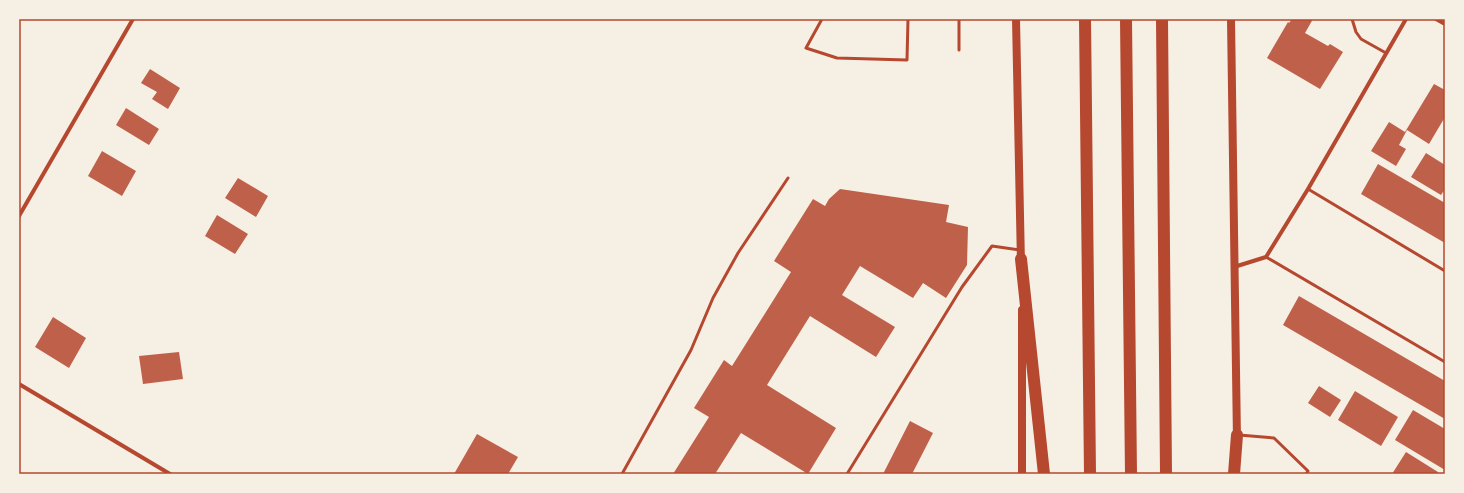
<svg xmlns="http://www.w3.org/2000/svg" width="1464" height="493" font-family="'Nunito Sans',sans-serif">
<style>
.building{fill:#bf614a}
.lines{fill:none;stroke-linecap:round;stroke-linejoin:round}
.service{stroke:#b5482f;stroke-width:3}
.minor{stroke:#b5482f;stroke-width:4}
.secondary{stroke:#b5482f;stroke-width:8}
.motorway{stroke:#b5482f;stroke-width:12}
.neatline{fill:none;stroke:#b5482f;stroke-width:1.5}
</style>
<rect width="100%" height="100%" fill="#f6efe4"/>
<!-- building -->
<path class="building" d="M1292,19H1313L1305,33L1328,46L1330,44L1343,52L1320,89L1267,58L1288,22L1289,23Z
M150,69L180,88L168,109L152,99L157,92L141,83Z
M1434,84L1445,90V117L1429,144L1407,130L1399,145L1406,149L1396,166L1371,151L1389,122L1405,132Z
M126,108L159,129L149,145L116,125Z
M102,151L136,171L122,196L88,176Z
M1426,153L1445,165V189L1441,195L1411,177Z
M1378,164L1445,203V243L1361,194Z
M238,178L268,196L256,217L225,198Z
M840,189L949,205L946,222L968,227L967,265L946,298L923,283L913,298L860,266L842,295L895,327L876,357L810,316L767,385L836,428L808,474L741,433L715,474H673L709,417L694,408L724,360L732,366L791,272L774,261L813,199L825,206L829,199Z
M217,215L248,234L235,254L205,236Z
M1299,296L1445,381V419L1283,325Z
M53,317L86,338L69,368L35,347Z
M179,352L183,379L143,384L139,356Z
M1319,386L1341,400L1330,417L1308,403Z
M1355,391L1398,417L1381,446L1338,420Z
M1413,410L1445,429V470L1395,440Z
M910,421L933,433L912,474H883Z
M477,434L518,457L508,474H454Z
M1406,452L1438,472L1437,474H1392Z"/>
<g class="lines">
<!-- service -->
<path class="service" d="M822,19L806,48L837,58L907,60L908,19
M959,19V50
M1352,19L1356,32L1361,39L1386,53
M1308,189L1445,271
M1266,257L1445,362
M1239,435L1274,438L1308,471L1306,474
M622,474L691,350L713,298L738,253L788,178
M847,474L962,287L992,246L1019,250"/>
<!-- minor -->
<path class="minor" d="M1436,19L1445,24
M19,216L133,19
M1234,267L1266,257L1308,189L1406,19
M19,384L170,474"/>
<!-- secondary -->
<path class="secondary" d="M1016,19L1021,264
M1231,19L1237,440
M1022,310V474"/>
<!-- motorway -->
<path class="motorway" d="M1085,19L1090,474
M1126,19L1131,474
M1162,19L1166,474
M1021,259L1044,474
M1234,474L1237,435"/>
</g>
<!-- border -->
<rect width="1464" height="493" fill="none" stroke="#f6efe4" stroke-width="40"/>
<rect x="20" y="20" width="1424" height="453" class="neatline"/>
</svg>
